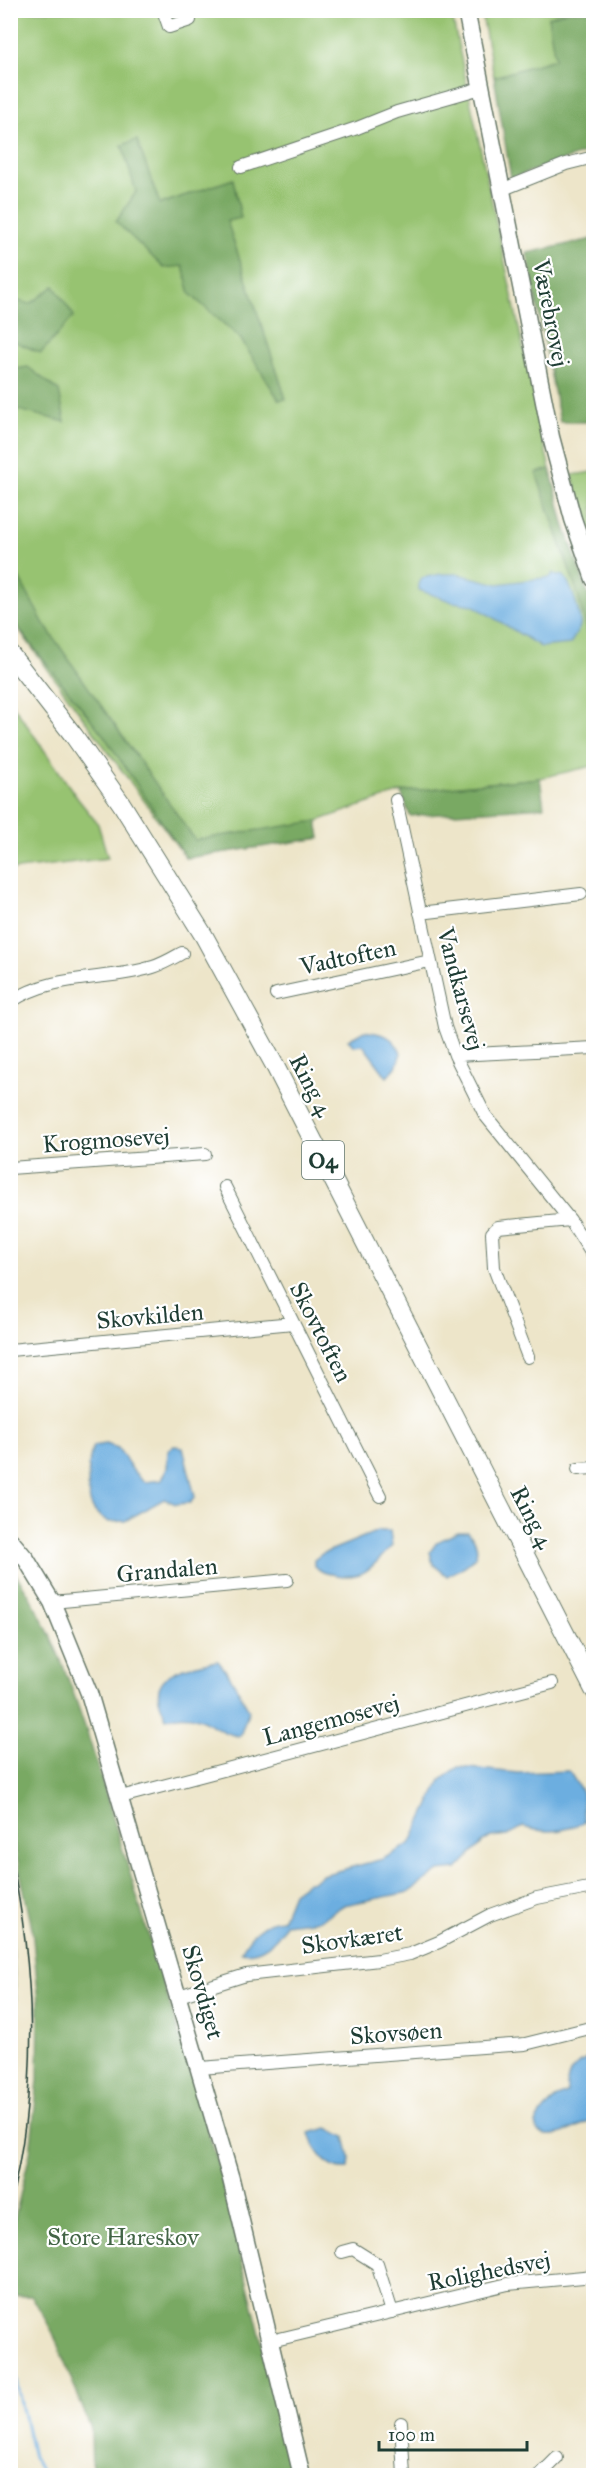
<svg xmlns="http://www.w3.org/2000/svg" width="604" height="2486" font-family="'IM FELL Great Primer',serif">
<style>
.green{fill:#97c371;stroke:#5b8052;stroke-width:1.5}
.forest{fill:#79a963;stroke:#4c734c;stroke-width:1.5}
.water{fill:#6caee0;stroke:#46768a;stroke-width:1.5}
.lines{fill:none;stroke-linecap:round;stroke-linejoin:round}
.stream{stroke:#6caee0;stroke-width:3}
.street-casing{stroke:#677868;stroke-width:14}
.secondary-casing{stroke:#677868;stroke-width:19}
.primary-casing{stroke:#677868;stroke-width:20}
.street{stroke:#fff;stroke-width:12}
.secondary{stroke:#fff;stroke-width:16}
.primary{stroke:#fff;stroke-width:18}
.tram{stroke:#1f3d34;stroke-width:1.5}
.labels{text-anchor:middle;stroke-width:4.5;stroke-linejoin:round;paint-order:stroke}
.shield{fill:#fff;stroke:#627771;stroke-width:1.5}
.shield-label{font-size:22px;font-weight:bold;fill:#1f3d34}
.street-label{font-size:24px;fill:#1f3d34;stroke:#fff}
.park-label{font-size:24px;fill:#436546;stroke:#fff}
</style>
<rect width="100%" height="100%" fill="#fff"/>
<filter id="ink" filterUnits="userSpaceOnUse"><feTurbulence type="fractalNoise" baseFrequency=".0167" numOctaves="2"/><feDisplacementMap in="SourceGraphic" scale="12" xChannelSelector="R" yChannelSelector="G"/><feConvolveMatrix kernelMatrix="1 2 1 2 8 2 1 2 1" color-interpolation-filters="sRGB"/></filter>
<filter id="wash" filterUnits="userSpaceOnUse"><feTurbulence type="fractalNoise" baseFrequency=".008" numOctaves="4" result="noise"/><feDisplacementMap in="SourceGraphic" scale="24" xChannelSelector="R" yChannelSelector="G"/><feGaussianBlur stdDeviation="1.35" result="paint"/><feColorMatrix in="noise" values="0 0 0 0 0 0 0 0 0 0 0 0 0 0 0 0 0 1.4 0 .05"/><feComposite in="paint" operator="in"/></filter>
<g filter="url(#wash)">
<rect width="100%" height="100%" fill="#ede5c9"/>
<!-- green -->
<path class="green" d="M10,11H451L545,449L564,524L593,609V766L540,778L401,792L317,821L320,838L186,858L11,619Z
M481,11H568L548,17L556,59L494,77Z
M593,472H594L593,546L572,475Z
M11,702L78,799L98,824L108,858L11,870Z"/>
<!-- forest -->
<path class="forest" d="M568,11H593V150L511,178L494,77L555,59L548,17Z
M137,140L160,204L233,179L241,218L227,221L286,399L279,400L240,338L190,294L183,266L164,268L116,222L136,192L122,145Z
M593,239V425L591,422H560L527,253Z
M54,286L74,316L41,353L11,340V299L30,304Z
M28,367L59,391L65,422L11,408V370Z
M550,469L564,524L593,609V662L592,648L576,589L536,473Z
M11,563L44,624L195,840L317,821L320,838L186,858L104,736L11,619Z
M540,778L544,807L410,816L401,792Z
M10,1566C49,1620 71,1683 91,1745L216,2157L295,2475H92L91,2429L53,2333L32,2296H11V2234L30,2153L38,2080L39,2003L32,1928L11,1830Z
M11,1925L16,2004V2078L11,2121Z"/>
<!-- water -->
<path class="water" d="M553,573L557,576L563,575C570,581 582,616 580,626C578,632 573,639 570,644L541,647L473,605L453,602L419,590V584L422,578L441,574H458L498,584L551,577Z
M364,1031C383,1034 393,1035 401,1053L396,1067L387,1077L363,1045L354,1046L348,1040Z
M106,1444L118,1448L134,1472L145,1482L162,1480L167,1468L168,1450L174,1446L183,1447L195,1497L190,1503L176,1504L164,1499L125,1521L109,1522C104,1519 97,1515 94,1510C85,1499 88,1460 93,1446Z
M378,1531H390L392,1546C372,1566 366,1580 336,1575C326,1573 322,1573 314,1566V1560L322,1554Z
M458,1532H468C491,1556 464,1567 447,1576L433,1564L430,1552L437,1542Z
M218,1661L229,1675L249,1710L240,1736C222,1735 212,1722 195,1717C185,1714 176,1716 166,1718C164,1712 160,1705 159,1699C153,1669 199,1664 218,1661Z
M458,1767L518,1773L569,1771L582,1792L584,1822C564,1833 544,1833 523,1827L508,1835L491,1837L483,1842L457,1869L439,1871L409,1892L344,1905L320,1920L285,1924C278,1941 259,1956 241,1952C249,1936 263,1920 282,1920L293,1893L308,1882H313L322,1875L383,1859L410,1844L441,1780Z
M593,2056V2120C577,2126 554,2142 538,2132L536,2123C543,2111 553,2097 567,2093C565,2071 575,2064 593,2056Z
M328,2128L345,2137L350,2157L349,2169C328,2172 314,2151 309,2133Z"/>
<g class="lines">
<!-- stream -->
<path class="stream" d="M10,2354L33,2457L45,2476"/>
</g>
</g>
<g filter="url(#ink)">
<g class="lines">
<defs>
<path id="street" d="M163,10L169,27L190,20
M241,167L357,128L397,112L481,88
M501,190L566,164L594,157
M396,800L445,1027L455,1055L485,1115L570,1220L594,1257
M420,913L581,894
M276,994L430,961
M10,1002C56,972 104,982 153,967C163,964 173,958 182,953
M455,1055L594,1048
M10,1168L205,1154
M225,1187L380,1496
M10,1350L293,1323
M528,1357L494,1268L492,1233L498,1227L570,1220
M578,1469L594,1468
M52,1602L287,1580
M121,1797L552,1683
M179,1996L246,1975L379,1960L410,1954L439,1942L490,1915L537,1898L594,1887
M200,2068L525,2044L594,2027
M342,2252L353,2249L377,2264L392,2312
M271,2341L508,2284L594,2276
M401,2423L404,2476
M539,2476L557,2458"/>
<path id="secondary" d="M466,10L551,437L573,519L594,579
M10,1540L26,1559L52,1602L89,1693L231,2179L302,2476"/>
<path id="primary" d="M10,654L74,736L121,803L204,936L275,1066L594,1690"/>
</defs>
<!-- street casing -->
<use href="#street" class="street-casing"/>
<!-- secondary casing -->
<use href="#secondary" class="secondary-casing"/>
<!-- primary casing -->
<use href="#primary" class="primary-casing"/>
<!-- street -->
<use href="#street" class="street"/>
<!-- secondary -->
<use href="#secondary" class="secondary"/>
<!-- primary -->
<use href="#primary" class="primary"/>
<!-- tram -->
<path class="tram" d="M10,1854C36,1969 39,2090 10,2205"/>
</g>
</g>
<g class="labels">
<!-- shield labels -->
<rect class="shield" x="302" y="1141" width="42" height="38" rx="4.5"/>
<g class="shield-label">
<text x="323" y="1168">O4</text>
</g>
<!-- street labels -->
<g class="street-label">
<text transform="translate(551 313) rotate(79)" y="8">Værebrovej</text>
<text transform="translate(348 957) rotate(-12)" y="8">Vadtoften</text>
<text transform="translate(461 989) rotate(75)" y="8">Vandkarsevej</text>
<text transform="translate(311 1085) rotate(63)" y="8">Ring 4</text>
<text transform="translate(106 1140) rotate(-4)" y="8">Krogmosevej</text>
<text transform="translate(150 1316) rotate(-5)" y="8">Skovkilden</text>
<text transform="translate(321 1332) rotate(63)" y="8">Skovtoften</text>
<text transform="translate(532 1517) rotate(63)" y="8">Ring 4</text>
<text transform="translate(167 1570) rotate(-5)" y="8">Grandalen</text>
<text transform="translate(331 1720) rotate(-15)" y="8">Langemosevej</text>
<text transform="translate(352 1939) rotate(-8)" y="8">Skovkæret</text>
<text transform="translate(203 1992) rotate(74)" y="8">Skovdiget</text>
<text transform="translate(396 2033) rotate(-4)" y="8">Skovsøen</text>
<text transform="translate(489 2271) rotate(-11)" y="8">Rolighedsvej</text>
</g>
<!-- park labels -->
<g class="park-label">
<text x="123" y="2245">Store Hareskov</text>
</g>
</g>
<!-- margin -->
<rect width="604" height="2486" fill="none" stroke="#fff" stroke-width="36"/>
<!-- scale -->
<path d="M379 2441v9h148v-9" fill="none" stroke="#1f3d34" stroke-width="3"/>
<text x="388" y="2441" font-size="18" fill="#1f3d34" stroke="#ffffff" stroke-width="4.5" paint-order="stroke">100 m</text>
</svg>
